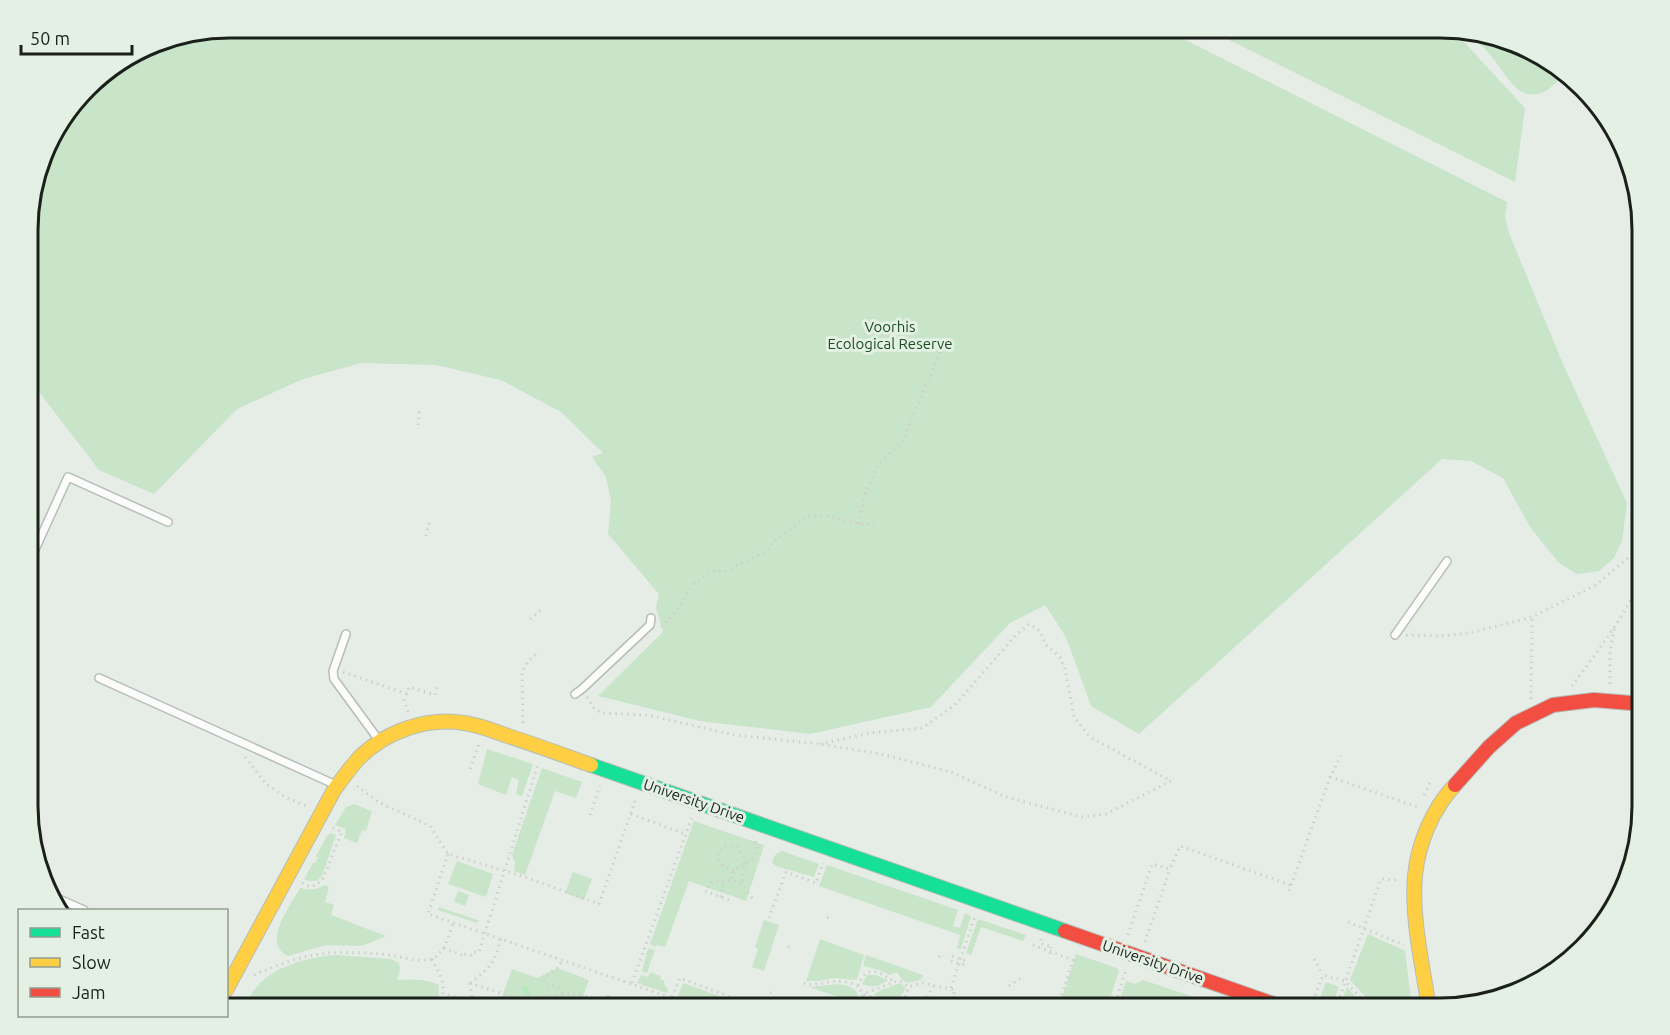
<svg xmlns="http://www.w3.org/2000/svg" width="1670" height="1035" viewBox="0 0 1670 1035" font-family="Ubuntu,sans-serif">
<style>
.green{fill:#c8e4c9}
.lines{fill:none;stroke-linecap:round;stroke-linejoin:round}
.stream{stroke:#b4eab8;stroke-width:4.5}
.lane-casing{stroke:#b7bdb7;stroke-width:10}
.fast-casing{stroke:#b7bdb7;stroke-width:16}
.slow-casing{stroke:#b7bdb7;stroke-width:16}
.jam-casing{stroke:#b7bdb7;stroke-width:16}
.path{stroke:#ced0ce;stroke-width:3;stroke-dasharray:1.5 4.5;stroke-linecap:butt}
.lane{stroke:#fbfcfb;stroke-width:7}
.fast{stroke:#16e098;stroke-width:14}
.slow{stroke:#ffcf43;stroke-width:14}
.jam{stroke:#f24e42;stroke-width:14}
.path-bridge{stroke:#ced0ce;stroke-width:3;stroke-dasharray:1.5 4.5;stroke-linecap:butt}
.labels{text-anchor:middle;stroke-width:6;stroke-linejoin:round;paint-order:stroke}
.park-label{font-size:15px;fill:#1b4d22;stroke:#e3f0e3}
.street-label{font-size:15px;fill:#1b201b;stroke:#e3f0e3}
.rim{fill:none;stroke:#1b201b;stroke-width:3}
</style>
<rect width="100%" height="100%" fill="#e6ede6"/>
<!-- green -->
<g class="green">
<path d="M230,27h930l347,175 -2,14 4,17 54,131 64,139 -5,38 -8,17 -15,13 -22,3 -18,-11 -29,-36 -27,-49 -32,-17 -29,-2 -303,275 -48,-28 -25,-69 -21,-32 -35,18 -79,84 -121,27 -110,-13 -102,-25 65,-64 -7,-24 3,-14 -51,-60 3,-33 -5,-24 -14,-20 11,-4 -42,-41 -60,-32 -65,-15 -75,-2 -58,16 -66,30 -83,85 -55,-24 -70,-91v-176l19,-63 48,-63 56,-35z"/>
<path d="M1203,27h238l11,2 73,79 -10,74z"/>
<path d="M1467,31l38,7 48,23 10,12c-9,15 -25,28 -43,18 -10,-7 -22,-27 -30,-36 -7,-9 -16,-16 -23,-24z"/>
<path d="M487,749l46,15 -11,32 -6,-2 3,-14 -7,-3 -6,18 -28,-11z"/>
<path d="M542,768l40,14 -6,16 -21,-7 -30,84 -11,-4 1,-8 -3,-8z"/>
<path d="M354,804l18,7 -6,20 -4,-1 -5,13 -13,-5 2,-9 -11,-4 11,-18z"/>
<path d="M694,821l67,23 3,2 -18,55 -57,-20 -24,66 -8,-2 -1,2 -6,-3z"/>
<path d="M330,833l6,2 -14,41 -5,5h-8l-5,-2 9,-16h2l3,-5 -2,-2 11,-20z"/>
<path d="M782,851l37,13 -5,13 -39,-11 -3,-4c2,-6 4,-9 10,-11z"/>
<path d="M457,861l36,13 -7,23 -38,-13z"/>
<path d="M827,865l131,45 -5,16 7,2 5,-15 6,3 -10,33 -4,-1 3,-13 -141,-49z"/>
<path d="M573,872l19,7 -8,21 -19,-7z"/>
<path d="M324,885l5,2 -4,15 9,3 -3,10 55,21 -24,10 -36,-1 -38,11c-27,-13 3,-51 12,-68 9,2 15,3 24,-3z"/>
<path d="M458,891l11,4 -4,11 -11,-4z"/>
<path d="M439,907l39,13 -1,3 -39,-13z"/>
<path d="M978,919l48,16 -3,6 -42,-14 -10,28 -5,-2z"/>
<path d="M764,920l15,5 -15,46 -12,-4 6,-18 -3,-2z"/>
<path d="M1368,934l37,17 7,57h-36l-26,-28z"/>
<path d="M820,939l44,16 -7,24 -2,1 -21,-2 -17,3h-11z"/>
<path d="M648,948l7,2 -8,23 -5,-2z"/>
<path d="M1076,954l41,14 2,3 -10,31 -4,5 -12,1 -31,-11 4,-11 6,1 -6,-2z"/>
<path d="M336,955l55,4 8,4 1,6 -3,11c15,-1 29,-1 42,5l-1,23c-19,-4 -34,-5 -53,0h-139c9,-38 56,-50 90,-53z"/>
<path d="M866,955l57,20 -1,4 -14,4 -6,-3 -5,-8 -8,3 -10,-5 -16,-4z"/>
<path d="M557,968l32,12 -10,28h-81l14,-39 25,9z"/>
<path d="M650,972l11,4 -1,3 4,2 1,5 3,3 -1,4 -30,-10 4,-8 7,2z"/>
<path d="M867,975h9l12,5c-6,6 -18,8 -26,4z"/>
<path d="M1143,980l83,28h-109l9,-27 9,3z"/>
<path d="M1326,982l13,5 -6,16 -13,-5z"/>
<path d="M683,983l70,25h-41l-34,-12z"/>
<path d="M838,984c8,1 18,3 20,12l-4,4h-7l-38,-13z"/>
<path d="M897,984h5l3,3c-2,17 -20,12 -31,8l3,-3z"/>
<path d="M1347,987l19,21h-20l-6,-3z"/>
<path d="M865,998c8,3 21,4 27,10h-17l-10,-4 -2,-4z"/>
</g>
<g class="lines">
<!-- stream -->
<path class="stream" d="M525,988l8,20"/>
<!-- lane casing -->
<g class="lane-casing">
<g id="lane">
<path d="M29,552l4,2 35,-77 100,45"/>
<path d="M346,634l-13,37 1,8 44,60"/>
<path d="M1395,635l52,-74"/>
<path d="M99,678l237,107"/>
<path d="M575,694l7,-5 68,-64 1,-7"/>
<path d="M50,895l34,15"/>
</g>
</g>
<!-- fast casing -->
<g class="fast-casing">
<path id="fast" d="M591,765l474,166"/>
</g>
<!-- slow casing -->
<g class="slow-casing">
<g id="slow">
<path d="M226,990l108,-200c8,-11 16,-22 25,-32 27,-27 68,-41 105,-35 15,2 30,8 44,13 28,9 55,19 83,29"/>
<path d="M1429,1008c-6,-40 -18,-92 -14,-132 3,-33 18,-68 40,-91"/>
</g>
</g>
<!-- jam casing -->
<g class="jam-casing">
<g id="jam">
<path d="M1455,785l34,-38 27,-24 37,-18 41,-5 49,4"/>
<path d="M1065,931l220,77"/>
</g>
</g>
<!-- path -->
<g class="path">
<path d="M418,425l2,-17"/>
<path d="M859,524l6,-30 14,-31 24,-22 12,-30 27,-63"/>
<path d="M426,536l4,-17"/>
<path d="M530,619l13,-11"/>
<path d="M661,627l17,-18 16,-26 18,-12h14l41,-20 9,-12 13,-8 17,-15h20l33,8 19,1"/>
<path d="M1406,635l33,1 31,-3 62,-16 64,-32 47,-40"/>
<path d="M343,672l64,22"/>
<path d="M1610,684v-32l5,-27"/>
<path d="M1572,686c21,-30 65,-83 71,-118"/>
<path d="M587,697l7,11 7,5 46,2 88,20 85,9 61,10 70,18 55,25 76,20 24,-3 65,-33 -81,-44 -16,-20 -9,-48 -5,-12 -14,-12 -6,-14 -11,-7 -13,11 -62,71 -32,22 -52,5 -50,11"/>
<path d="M1531,699l1,-81"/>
<path d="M408,712l-4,-11 5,-14 26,8 2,-8"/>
<path d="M523,723l-1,-50 4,-9 10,-10"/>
<path d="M245,757l20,26 20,14 21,9"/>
<path d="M470,769l9,-25"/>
<path d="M1330,777l88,30"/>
<path d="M357,786l21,16 52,24 18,28 77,23 74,27 37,-106"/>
<path d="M1424,795l6,-12"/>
<path d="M631,814l54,20"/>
<path d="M590,815l10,-29"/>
<path d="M448,854l-20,60 273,94"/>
<path d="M734,870l-7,-2 -8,-6 -1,-9 7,-7 9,-1c15,14 11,21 7,38"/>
<path d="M732,879l2,-9 18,-11 5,-10 -2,-9"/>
<path d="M302,883l9,4 11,-6 20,-49 -11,-5"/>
<path d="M1289,891l41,-114 11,-21"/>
<path d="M721,897l2,-17"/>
<path d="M729,900l-24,-9 9,-11c25,1 23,-2 39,19"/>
<path d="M1609,916h1"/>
<path d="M769,918l17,-46 30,11 7,-20"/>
<path d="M827,918l5,-3"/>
<path d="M1348,922l56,23"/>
<path d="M1128,935l24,-71 18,5 10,-23 111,39"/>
<path d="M1041,939l-1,4 11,4"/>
<path d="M1145,942l25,-73"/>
<path d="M1033,945l40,15 -14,43"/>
<path d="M788,947l4,-2"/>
<path d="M444,948l20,8v-2l7,1 1,-3h7l59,-188"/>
<path d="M939,957l4,-4"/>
<path d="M432,959c11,22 14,24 8,49"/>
<path d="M1314,959l9,16"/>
<path d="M951,961l17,5"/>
<path d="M254,975c39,-17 66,-25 109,-22 9,0 18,1 28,2 11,2 29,8 41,4 13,-6 17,-24 21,-36"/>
<path d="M470,983l60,20 18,-6 28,-4 30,9"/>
<path d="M470,983c21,-16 24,-19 31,-45"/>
<path d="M470,983l2,16"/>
<path d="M632,983l60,-166"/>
<path d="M804,983l4,2 29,-4 10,1 11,4 5,8 44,14"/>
<path d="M858,986c8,-21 19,-16 35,-5"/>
<path d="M1009,986l12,-8"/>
<path d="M951,988l24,-72"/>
<path d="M770,993l4,-1"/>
<path d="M562,994c-3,-10 -10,-7 -17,-11l-1,-4 2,-3 11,-8 6,-8"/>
<path d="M672,997l8,-19 80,30"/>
<path d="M1313,1001l10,-26 22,6 25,27"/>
<path d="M849,1003l20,5"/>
<path d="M1057,1003l14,5"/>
<path d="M857,1007l6,-13 34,-13 4,1 8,5 13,-4 33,7 -7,18"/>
<path d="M446,1008l3,-13 48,11v2"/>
<path d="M525,1008l5,-5"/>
<path d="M604,1008l5,-13"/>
<path d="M768,1008l1,-2"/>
<path d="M901,1008l8,-21"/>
<path d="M921,1008l13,-23"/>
<path d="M1114,1008l12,-38"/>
<path d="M1336,1008l45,-129 17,1"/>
</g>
<!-- lane -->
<use href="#lane" class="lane"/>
<!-- fast -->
<use href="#fast" class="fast"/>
<!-- slow -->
<use href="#slow" class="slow"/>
<!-- jam -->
<use href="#jam" class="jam"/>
<!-- path-bridge -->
<g class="path-bridge">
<path d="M1050,954l1,-7"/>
<path d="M952,956l17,6"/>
</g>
</g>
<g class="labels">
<!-- park labels -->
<g class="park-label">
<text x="890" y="332">Voorhis<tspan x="890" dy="17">Ecological Reserve</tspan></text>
</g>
<!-- street labels -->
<g class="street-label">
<text transform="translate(694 801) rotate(19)" y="5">University Drive</text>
<text transform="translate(1153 962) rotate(19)" y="5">University Drive</text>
</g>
</g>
<!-- crop -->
<path d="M0 0H1670V1035H0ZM230 38H1440A192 192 0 0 1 1632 230V806A192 192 0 0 1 1440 998H230A192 192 0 0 1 38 806V230A192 192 0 0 1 230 38Z" fill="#e3f0e3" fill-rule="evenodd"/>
<path class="rim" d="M230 38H1440A192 192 0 0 1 1632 230V806A192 192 0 0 1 1440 998H230A192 192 0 0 1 38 806V230A192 192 0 0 1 230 38Z"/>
<!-- legend -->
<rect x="18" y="909" width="210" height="108" fill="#e3f0e3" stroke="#939d93" stroke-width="1.5"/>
<rect x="30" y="928" width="30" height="9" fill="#16e098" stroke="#939d93" stroke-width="1.5"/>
<text x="72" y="939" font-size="18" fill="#1b201b">Fast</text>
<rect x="30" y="958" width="30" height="9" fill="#ffcf43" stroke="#939d93" stroke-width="1.5"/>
<text x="72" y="969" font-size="18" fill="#1b201b">Slow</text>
<rect x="30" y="988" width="30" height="9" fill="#f24e42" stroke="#939d93" stroke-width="1.5"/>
<text x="72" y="999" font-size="18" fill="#1b201b">Jam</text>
<!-- scale -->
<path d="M21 45v9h111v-9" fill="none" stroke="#1b201b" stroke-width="3"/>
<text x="30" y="45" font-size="18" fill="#1b201b" stroke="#e3f0e3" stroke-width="4.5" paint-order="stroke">50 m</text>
</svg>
